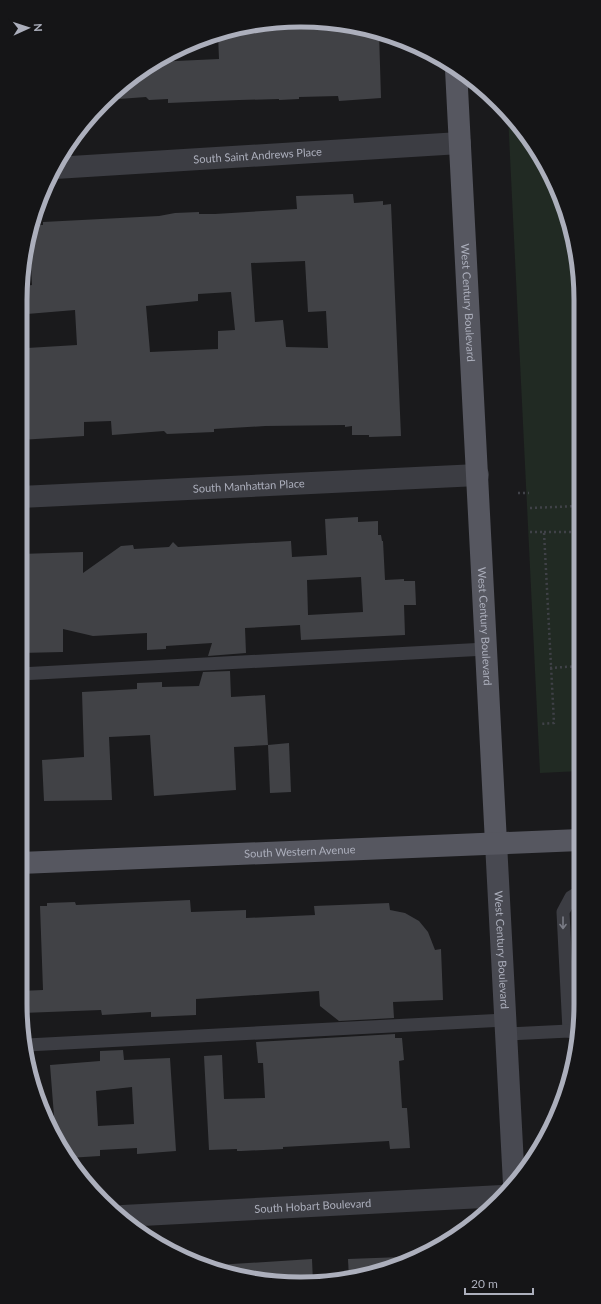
<svg xmlns="http://www.w3.org/2000/svg" width="601" height="1304" viewBox="0 0 601 1304" font-family="Lato,sans-serif">
<style>
.green{fill:#212a23}
.building{fill:#414246;fill-rule:evenodd}
.lines{fill:none;stroke-linecap:round;stroke-linejoin:round}
.path{stroke:#404248;stroke-width:2.5;stroke-dasharray:2 3;stroke-linecap:butt}
.lane{stroke:#3c3d43;stroke-width:13}
.street{stroke:#3c3d43;stroke-width:22}
.secondary{stroke:#484951;stroke-width:22}
.primary{stroke:#565760;stroke-width:22}
.oneway{stroke:#7a7c86}
.labels{text-anchor:middle;stroke-width:4;stroke-linejoin:round;paint-order:stroke}
.street-label{font-size:11px;fill:#acafbc;stroke:#151517}
.rim{fill:none;stroke:#acafbc;stroke-width:5}
</style>
<rect width="100%" height="100%" fill="#1a1a1c"/>
<!-- green -->
<path class="green" d="M508,115l15,15 37,63 19,71 1,507 -40,2z"/>
<!-- building -->
<g class="building">
<path d="M300,20l55,5 24,8 2,65 -42,3 -1,-5 -39,1v2l-20,1v-1l-40,1 -71,3v-4l-19,1 -3,-3 -41,3 39,-33 10,-5 65,-3 -1,-25 28,-9z"/>
<path d="M353,194l1,9 29,-2v4l8,-1 10,232 -32,1v-2h-17v-9l-7,1v-2l-80,1 -51,3v3l-47,2 -3,-3 -52,4 -1,-14 -27,1v14l-64,4v-50h9l-2,-42 50,-3 -2,-35 -48,4 -3,-28 8,-1 -3,-53 3,-7h11v-3l116,-6 16,-3 24,-1v2h16l82,-5 -1,-13zM305,261l3,51 18,-1 2,37 -42,-1 -3,-27 -28,2 -4,-59zM231,292l4,38 -17,1v18l-68,3 -4,-46 52,-5v-7z"/>
<path d="M358,517v5l20,-1v14h3l1,6h1l2,39 19,-1v2h11l1,24h-12l1,30 -104,5 -1,-15 -55,3 1,25 -38,3 4,-13 -46,3v3l-19,1v-17l-54,3 -30,-7v23l-43,1v-99l63,-2v21l38,-27 12,-1 1,4 35,-2 4,-5 5,5 113,-6 1,16 35,-2 -2,-36zM361,577l2,35 -55,3 -1,-35z"/>
<path d="M230,671l1,26 34,-2 3,50 -34,2 2,43 -82,6 -4,-61 -41,2 3,63 -68,1 -2,-41 42,-3 -2,-65 55,-3v-6l25,-1v5l37,-1 4,-14z"/>
<path d="M289,743l2,49 -21,1 -2,-48z"/>
<path d="M190,900l1,12 55,-2v8l69,-3 -1,-9 75,-3 1,7 15,3 14,8 9,11 7,18 6,-1 2,51 -50,2 1,16 -55,3 -19,-15 -1,-15 -123,8v16l-45,2v-5l-49,3 -1,-5 -79,3 -2,-22 23,-1 -3,-84h7v-3l28,-1 1,3z"/>
<path d="M395,1034v4h7l2,22 -5,1 3,47h5l3,40 -20,1 -1,-8 -106,6v2l-42,2h-4v-2l-28,1 -5,-94 18,-1 2,44 41,-1 -2,-35h-5l-2,-21z"/>
<path d="M123,1050l1,10 46,-2 6,93 -39,3v-6l-37,2v6l-32,2 -11,-14 -12,-28h9l-4,-51 50,-4v-10zM132,1087l2,37 -36,2 -2,-35z"/>
<path d="M402,1257l1,4 -48,18h-6l-1,-20z"/>
<path d="M312,1259l1,24 -13,1 -54,-5 -30,-12v-2z"/>
</g>
<g class="lines">
<!-- path -->
<g class="path">
<path d="M518,493h11"/>
<path d="M530,508l49,-2"/>
<path d="M530,532h14l10,191 -14,1"/>
<path d="M544,532h35"/>
<path d="M550,668l30,-2"/>
</g>
<!-- lane -->
<g class="lane">
<path d="M20,674l466,-25"/>
<path d="M569,1031l-6,-119 8,-15 10,-6"/>
<path d="M506,1034l63,-3 9,2"/>
<path d="M27,1045l478,-25"/>
</g>
<!-- street -->
<g class="street">
<path id="s1" d="M55,168l405,-25"/>
<path id="s2" d="M20,497l458,-22"/>
<path id="s3" d="M123,1216l379,-20"/>
</g>
<!-- secondary -->
<path class="secondary" id="s4" d="M496,843l18,341"/>
<!-- primary -->
<g class="primary">
<path id="s5" d="M456,69l40,774"/>
<path id="s6" d="M20,863l560,-23"/>
</g>
</g>
<!-- one-way arrows -->
<defs><path id="oneway-shaft" d="M-6 0H5M1.5-3L5.5 0L1.5 3" fill="none" stroke-width="1.6" stroke-linecap="round" stroke-linejoin="round"/></defs>
<use class="oneway" href="#oneway-shaft" transform="translate(563 923) rotate(90)"/>
<g class="labels">
<!-- street labels -->
<g class="street-label">
<text dy="4" stroke="none"><textPath href="#s1" startOffset="203">South Saint Andrews Place</textPath></text>
<text dy="4" stroke="none"><textPath href="#s5" startOffset="234">West Century Boulevard</textPath></text>
<text dy="4" stroke="none"><textPath href="#s2" startOffset="229">South Manhattan Place</textPath></text>
<text dy="4" stroke="none"><textPath href="#s5" startOffset="558">West Century Boulevard</textPath></text>
<text dy="4" stroke="none"><textPath href="#s6" startOffset="280">South Western Avenue</textPath></text>
<text dy="4" stroke="none"><textPath href="#s4" startOffset="107">West Century Boulevard</textPath></text>
<text dy="4" stroke="none"><textPath href="#s3" startOffset="190">South Hobart Boulevard</textPath></text>
</g>
</g>
<!-- crop -->
<path d="M0 0H601V1304H0ZM300 27H301A273 273 0 0 1 574 300V1004A273 273 0 0 1 301 1277H300A273 273 0 0 1 27 1004V300A273 273 0 0 1 300 27Z" fill="#151517" fill-rule="evenodd"/>
<path class="rim" d="M300 27H301A273 273 0 0 1 574 300V1004A273 273 0 0 1 301 1277H300A273 273 0 0 1 27 1004V300A273 273 0 0 1 300 27Z"/>
<!-- north arrow -->
<g transform="translate(28 28) rotate(87)" stroke="#151517" stroke-width="3" paint-order="stroke">
<path d="M0-3L7 15L0 10L-7 15Z" fill="#acafbc"/>
<text y="-6" font-size="11" font-weight="bold" text-anchor="middle" fill="#acafbc">N</text>
</g>
<!-- scale -->
<path d="M465 1288v6h68v-6" fill="none" stroke="#acafbc" stroke-width="2"/>
<text x="471" y="1288" font-size="12" fill="#acafbc" stroke="#151517" stroke-width="3" paint-order="stroke">20 m</text>
</svg>
